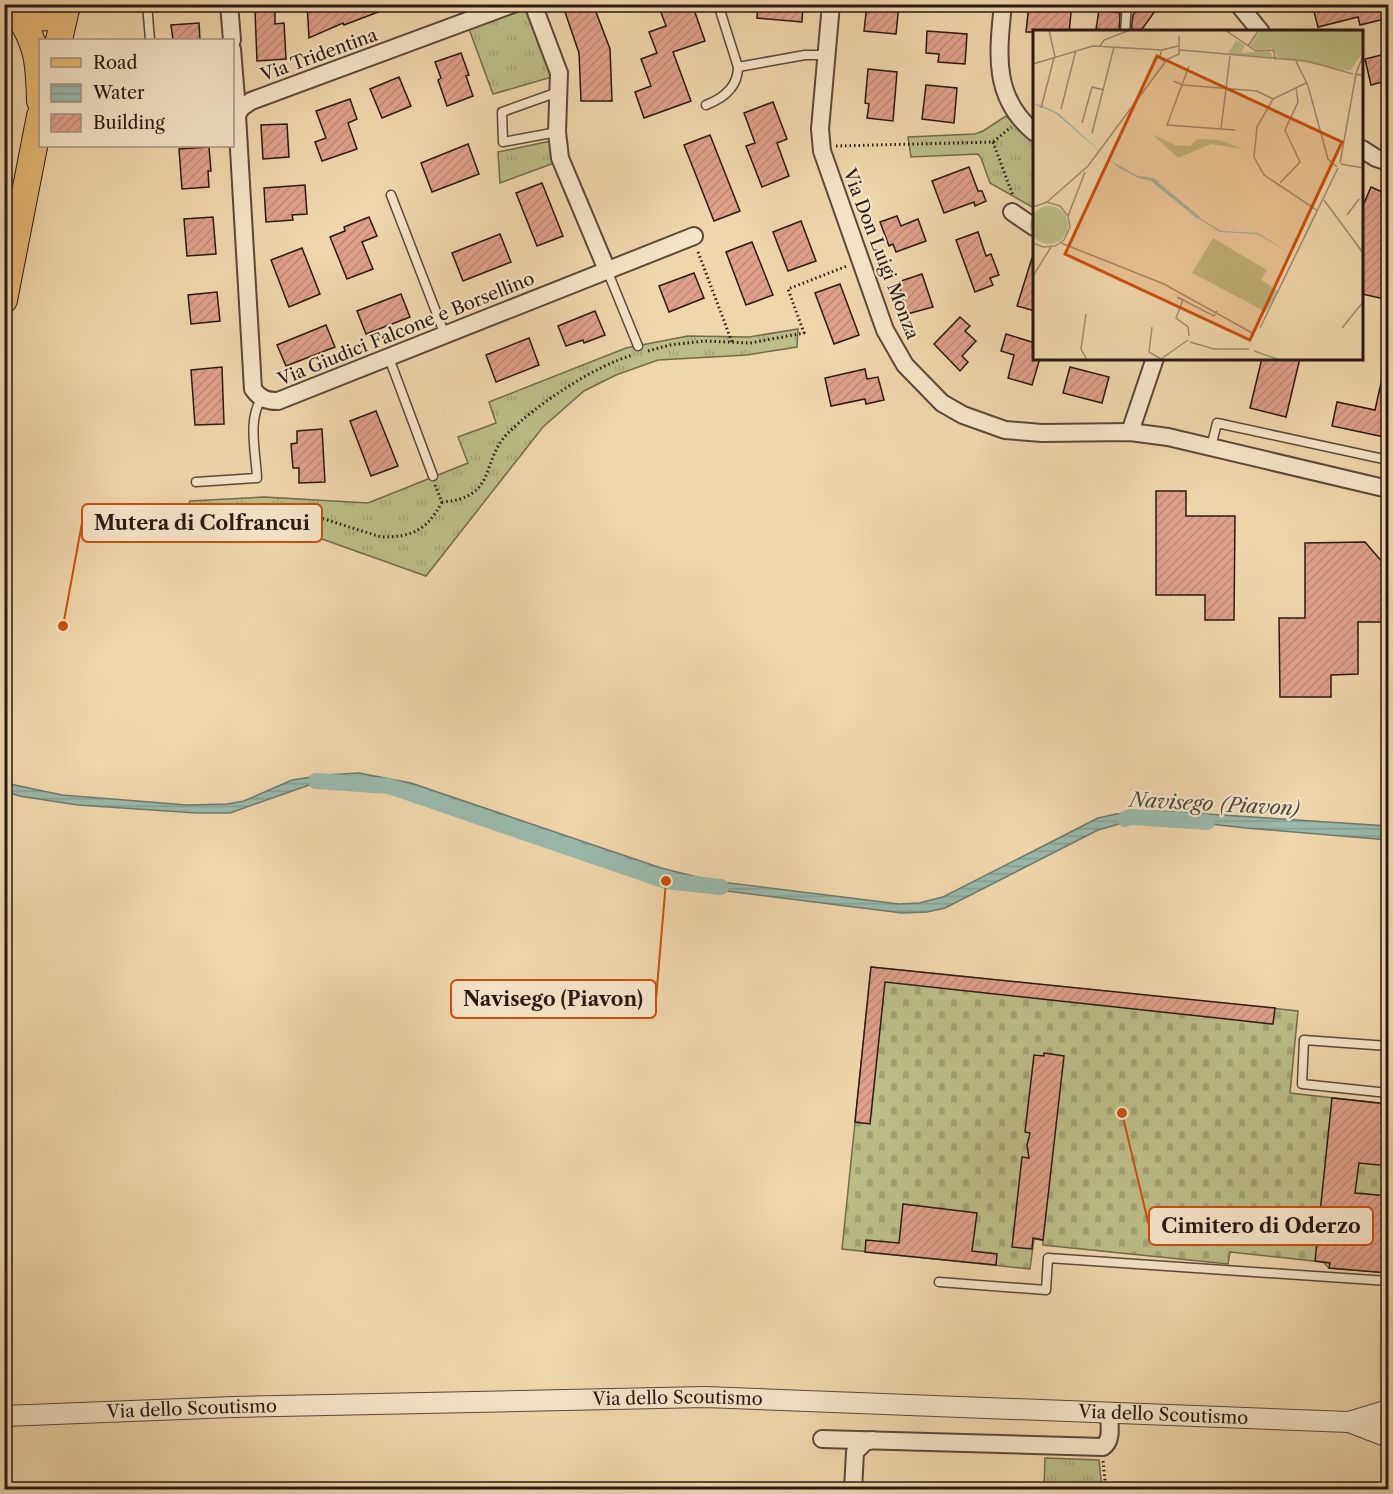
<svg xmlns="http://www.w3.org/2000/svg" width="1393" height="1494" viewBox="0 0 1393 1494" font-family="'Libre Caslon Text',serif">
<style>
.grass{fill:url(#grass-tufts);stroke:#726b4e;stroke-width:1.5}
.cemetery{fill:url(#cemetery-stones);stroke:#726b4e;stroke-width:1.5}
.water{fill:url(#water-rules);stroke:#6d796f;stroke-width:1.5}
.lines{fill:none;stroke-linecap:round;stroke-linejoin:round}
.canal{stroke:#9ab9ab;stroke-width:16}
.building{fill:url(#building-hatch);stroke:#291914;stroke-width:1.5}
.service-casing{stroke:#5b483a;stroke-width:11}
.minor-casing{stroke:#5b483a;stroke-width:20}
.tertiary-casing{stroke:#5b483a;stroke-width:22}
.primary-casing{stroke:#291914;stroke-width:28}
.path{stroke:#291914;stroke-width:3;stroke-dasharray:1.5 3;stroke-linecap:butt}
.service{stroke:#f5e4c8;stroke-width:8}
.minor{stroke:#f5e4c8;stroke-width:16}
.tertiary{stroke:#f5e4c8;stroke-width:20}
.primary{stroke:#e8bb76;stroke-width:26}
.labels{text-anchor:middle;stroke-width:4.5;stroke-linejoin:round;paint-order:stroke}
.street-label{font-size:18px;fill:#291914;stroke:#f5e4c8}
.water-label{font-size:20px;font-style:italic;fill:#4b4941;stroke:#f5e4c8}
.inset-river{fill:none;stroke:#9ab9ab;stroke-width:3}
.inset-road{fill:none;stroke:#a08a6f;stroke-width:1.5}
.view{fill:#cb4f0d;fill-opacity:0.15;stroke:#cb4f0d;stroke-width:3}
.inset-edge{fill:none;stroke:#291914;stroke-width:3}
.leader{fill:none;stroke:#cb4f0d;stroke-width:2}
.callout-dot{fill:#cb4f0d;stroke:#f5e4c8;stroke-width:2}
.callout{fill:#f5e4c8;stroke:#cb4f0d;stroke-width:2}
.callout-label{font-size:20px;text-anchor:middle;font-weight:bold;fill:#291914}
</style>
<defs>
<pattern id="grass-tufts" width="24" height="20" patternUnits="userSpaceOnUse" patternTransform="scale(1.5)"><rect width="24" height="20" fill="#bcbd87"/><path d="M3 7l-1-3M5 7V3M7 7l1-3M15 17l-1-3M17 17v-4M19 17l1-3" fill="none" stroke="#a2a274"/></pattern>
<pattern id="cemetery-stones" width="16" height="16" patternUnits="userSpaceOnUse" patternTransform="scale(1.5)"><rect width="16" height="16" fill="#bcbd87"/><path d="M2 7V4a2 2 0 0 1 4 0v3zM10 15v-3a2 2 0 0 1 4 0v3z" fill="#a2a274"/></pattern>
<pattern id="water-rules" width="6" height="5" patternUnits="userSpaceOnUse" patternTransform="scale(1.5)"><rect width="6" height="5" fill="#9ab9ab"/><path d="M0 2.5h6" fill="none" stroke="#859e92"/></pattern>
<pattern id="building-hatch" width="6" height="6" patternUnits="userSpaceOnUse" patternTransform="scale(1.5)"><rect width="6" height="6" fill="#e0a08a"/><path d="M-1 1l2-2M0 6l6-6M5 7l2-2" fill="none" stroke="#c08976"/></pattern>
</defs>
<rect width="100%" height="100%" fill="#f0d6ab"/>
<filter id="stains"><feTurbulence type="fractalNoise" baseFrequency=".00333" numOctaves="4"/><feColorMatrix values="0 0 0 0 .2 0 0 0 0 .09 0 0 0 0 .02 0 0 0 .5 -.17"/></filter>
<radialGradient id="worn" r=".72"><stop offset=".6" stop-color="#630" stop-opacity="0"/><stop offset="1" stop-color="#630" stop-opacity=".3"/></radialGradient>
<!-- grass -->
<g class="grass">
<path d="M524,8l6,2 22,67 -59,17 -24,-65z"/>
<path d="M1006,116l28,26v66l-44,-25 -9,-25 -3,-4 -67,3 -3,-20 67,-3 8,-3z"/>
<path d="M551,141l6,21 -57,21 -2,-31z"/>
<path d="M798,329l-1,18 -50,8 -89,5 -42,15 -32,16 -41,36 -117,149 -149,-53 -48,-6 -46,-2 7,-14 74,-4 104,6 100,-40 -10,-26 38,-14 -7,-21 137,-54 62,-12 61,1z"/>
<path d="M1045,1458l54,2 3,29h-58z"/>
</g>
<!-- cemetery -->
<path class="cemetery" d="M871,967l427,44 -8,82 98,11v169l-59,-5 -6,-6 -93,-10 -2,12 -185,-19v-5l-9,-1 -4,30 -188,-20z"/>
<!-- water -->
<path class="water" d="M359,773l52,10 250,85 52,13 186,23 20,-1 24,-6 155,-79 18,-4 44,-3 228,15v14l-142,-12 -89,-10 -21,1 -38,11 -153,78 -18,4 -25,1 -183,-23 -80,-21 -254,-85 -37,-3 -36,3 -82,29h-33l-119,-8 -59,-9 -14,-5v-8l57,12 125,10 40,-1 17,-3 48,-21 33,-5z"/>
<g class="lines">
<!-- canal -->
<g class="canal">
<path d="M316,781l73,5 277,95 55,6"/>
<path d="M1125,819l6,-2 76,5"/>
</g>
</g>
<!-- building -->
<g class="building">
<path d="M307,4h87v2l-50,19 -1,-2 -34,15z"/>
<path d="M576,4h17l17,45 2,52h-31l-2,-48 -15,-44z"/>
<path d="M658,4h34l13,37 -32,11 18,49 -47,17 -9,-26 16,-6 -10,-27 16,-6 -8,-21 17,-6z"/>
<path d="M758,4h45l-1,18 -45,-4z"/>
<path d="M867,4h32l-3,30 -32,-3z"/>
<path d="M1029,4l28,3v-3h15l-3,28h-43z"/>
<path d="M1100,4h14l-1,8 7,1 -1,19 -23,-3z"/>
<path d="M1142,4h18l-20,28h-9l2,-17z"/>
<path d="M1312,4h77v14l-29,7 -2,-8 -40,10z"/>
<path d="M275,10v14l9,-1 2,36 -29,2 -2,-50z"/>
<path d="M199,23l1,17h-27l-2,-15z"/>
<path d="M927,31l40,3 -2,30 -27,-2 1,-8 -13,-1z"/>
<path d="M461,53l8,22 -3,1 7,20 -26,10 -9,-26 3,-2 -6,-16z"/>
<path d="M1389,53v27l-18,5 -6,-26z"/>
<path d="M868,69l29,3 -4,49 -26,-3 2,-14 -4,-1z"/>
<path d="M399,77l12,29 -29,12 -12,-29z"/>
<path d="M926,85l31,3 -3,35 -32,-4z"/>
<path d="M350,99l7,20 -9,4 9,26 -35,12 -7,-19 11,-4 -10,-27z"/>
<path d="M773,102l14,37 -10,4 12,33 -27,11 -16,-41 9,-3 -11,-30z"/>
<path d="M287,124l2,33 -26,2 -2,-34z"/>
<path d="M710,135l30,76 -26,10 -30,-76z"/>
<path d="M468,144l11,30 -47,18 -11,-29z"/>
<path d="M209,147l2,24h-3l1,16 -27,2 -3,-40z"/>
<path d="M969,167l9,24h4l4,10 -11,5 -1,-4 -30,11 -12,-32z"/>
<path d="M542,183l21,53 -26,10 -21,-53z"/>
<path d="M305,185l2,29 -15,1 1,5 -27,2 -2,-34z"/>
<path d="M1371,187l18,8v105l-27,-6v-86z"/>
<path d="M897,216l4,10 17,-7 8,22 -30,11 -3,-8 -4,2 -9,-24z"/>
<path d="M213,217l3,37 -29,2 -3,-37z"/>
<path d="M369,217l8,19 -15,6 11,27 -26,10 -17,-42 15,-6 -1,-4z"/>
<path d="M801,221l15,40 -28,10 -15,-39z"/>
<path d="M978,232l8,24 5,-2 8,21 -9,3 3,7 -18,7 -19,-52z"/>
<path d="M500,234l11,28 -48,19 -11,-28z"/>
<path d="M752,242l21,53 -27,10 -20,-53z"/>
<path d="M302,248l18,46 -31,13 -18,-47z"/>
<path d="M1032,258h3v53l-18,-5z"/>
<path d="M694,273l10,25 -35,14 -10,-26z"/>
<path d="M922,274l11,33 -26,7 -9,-32z"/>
<path d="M840,284l19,51 -25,9 -19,-51z"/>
<path d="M217,292l3,29 -29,3 -3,-29z"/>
<path d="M401,294l9,23 -44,17 -9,-23z"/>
<path d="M595,311l10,24 -21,8 -1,-3 -17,6 -8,-20z"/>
<path d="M960,317l10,9 -5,5 11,10 -14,15 6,6 -8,9 -26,-27z"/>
<path d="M326,325l9,22 -49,19 -9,-21z"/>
<path d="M1006,334l29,9v15h5l-8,27 -24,-7 6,-23 -13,-4z"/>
<path d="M529,338l10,27 -43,17 -10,-27z"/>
<path d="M1262,358h38l-14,59 -36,-9z"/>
<path d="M222,367l2,57 -29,1 -4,-55z"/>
<path d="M1070,367l39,10 -7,26 -39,-10z"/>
<path d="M865,369l2,10 11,-2 6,23 -18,4 -1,-5 -34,7 -6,-28z"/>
<path d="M1383,374l6,1v63l-57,-12 5,-24 38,8z"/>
<path d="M376,411l22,55 -27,10 -21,-55z"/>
<path d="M322,429l3,53 -26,1v-15h-6l-2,-24 6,-1v-12z"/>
<path d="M1156,491h30v25h49l-1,104h-29v-25h-49z"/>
<path d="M1365,542l19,22v58h-26v52l-27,1v22h-51l-1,-79h26v-75z"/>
<path d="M871,967l404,41 -2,16 -388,-42 -15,142 -15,-2z"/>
<path d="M1044,1053l20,3 -21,184 -10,-2 -1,11 -20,-2 10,-90 7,1 -2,-13 3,-12 -5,-1 9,-77 10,1z"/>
<path d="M1332,1098l55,6 -3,29 5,1v32l-30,-3 -4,30 34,3 -1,77 -59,-5 1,-5 -15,-2z"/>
<path d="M903,1204l74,9 -5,38 25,3 -1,11 -131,-13 1,-12 33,3z"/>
</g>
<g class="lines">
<!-- service casing -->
<g class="service-casing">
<g id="service">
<path d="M147,4l3,36"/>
<path d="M718,4l20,63 67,-12h21"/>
<path d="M1125,32l2,-28"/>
<path d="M706,105c18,-7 32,-19 32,-38"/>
<path d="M557,132l-54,10 -1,-30 56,-20"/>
<path d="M391,195l54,140"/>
<path d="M607,270l31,76"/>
<path d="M389,358l44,118"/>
<path d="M1211,447l6,-24 171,37"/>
<path d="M196,482l61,-4c-1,-25 -10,-59 5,-80"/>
<path d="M1388,1046l-84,-6 -2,44 86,9"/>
<path d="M939,1282l107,8 2,-32 340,23"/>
</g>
</g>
<!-- minor casing -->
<g class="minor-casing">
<g id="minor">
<path d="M229,4l3,36"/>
<path d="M533,4l26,69 -2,59 3,26 47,112"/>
<path d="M831,4l-11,125 2,22 63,179 20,35 37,38 21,12 42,15 37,3 88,-1 38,5 220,52"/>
<path d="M1003,4c-5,49 -11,93 31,128"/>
<path d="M1238,4l23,28"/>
<path d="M232,49l4,49 5,10 -4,7 16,274c7,10 14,12 25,12l416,-165"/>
<path d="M232,106l9,2 10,-7 262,-97"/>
<path d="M1362,149l14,9 12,4"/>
<path d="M1012,212l22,15"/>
<path d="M1130,432l25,-74"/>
<path d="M822,1439l281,8c10,-7 6,-23 6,-34"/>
<path d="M853,1490l2,-38 10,-10 7,-2"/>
</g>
</g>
<!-- tertiary casing -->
<g class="tertiary-casing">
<g id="tertiary">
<path id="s1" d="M4,1416l229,-9 472,-10 644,25 39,-12"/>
<path d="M1349,1422l39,15"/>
</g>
</g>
<!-- primary casing -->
<g class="primary-casing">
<g id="primary">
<path d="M11,7c18,13 43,16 58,-3"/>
<path d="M16,11c22,34 23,50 24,90"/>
<path d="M59,40l7,-31"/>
<path d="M4,300l36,-184"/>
</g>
</g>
<!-- path -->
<g class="path">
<path d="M993,142l20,54"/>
<path d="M836,146l157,-4 18,-15"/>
<path d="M698,252l34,90"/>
<path d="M648,351l22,-6 34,-4 46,2 54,-10 -16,-44 59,-23"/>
<path d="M435,485l7,17c56,-4 38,-41 66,-69 28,-28 86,-67 125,-78"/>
<path d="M197,503v3l60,-1 29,2 95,30c32,0 46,-7 61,-35"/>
<path d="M1103,1461l3,29"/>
</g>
<!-- service -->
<use href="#service" class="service"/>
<!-- minor -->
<use href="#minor" class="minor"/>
<!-- tertiary -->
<use href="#tertiary" class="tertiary"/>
<!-- primary -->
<use href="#primary" class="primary"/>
</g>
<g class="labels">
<!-- street labels -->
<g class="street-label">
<text transform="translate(319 55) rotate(-20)" y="6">Via Tridentina</text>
<text transform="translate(881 254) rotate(69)" y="6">Via Don Luigi Monza</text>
<text transform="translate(406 329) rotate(-22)" y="6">Via Giudici Falcone e Borsellino</text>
<text dy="6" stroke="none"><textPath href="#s1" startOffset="674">Via dello Scoutismo</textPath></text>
<text dy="6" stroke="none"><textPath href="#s1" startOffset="188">Via dello Scoutismo</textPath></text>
<text dy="6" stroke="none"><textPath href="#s1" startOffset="1160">Via dello Scoutismo</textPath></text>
</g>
<!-- water labels -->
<g class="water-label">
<text transform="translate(1215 804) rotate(3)" y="7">Navisego (Piavon)</text>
</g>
</g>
<!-- overview -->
<g transform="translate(1033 30)">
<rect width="330" height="330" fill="#f0d6ab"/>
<path d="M228,0h102v22l-13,19 -72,-14 -6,-9 -15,2 -7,-4zM203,10l9,6 -4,7 29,-2 3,6 -45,-3zM119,104l23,11 15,1 7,-7 22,1 24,9 -32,-5 -33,14zM-3 195a19 19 0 1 1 38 0a19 19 0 1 1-38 0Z" fill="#bcbd87"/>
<path d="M180,208l54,32 -6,10 17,11 -12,21 -74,-39z" fill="#bcbd87"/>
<path d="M8,75l17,8 53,48 27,15 10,1 9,3 40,36 24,15 37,2 35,22 -36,-21 -37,-2 -22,-14 -38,-35 -22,-5 -20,-11 -63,-54 -22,-9z" fill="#9ab9ab"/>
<path class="inset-river" d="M118,149l48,39"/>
<path class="inset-road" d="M16,0l6,27M192,0l31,21 17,-1 3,10M67,16l4,-6 26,-10M145,16l-16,4 -3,8 5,3 15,-7v-18M215,16l11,-16M147,20l127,11 46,13M263,31l12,25 20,73 9,8M0,34l60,-18 69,4M156,36l-22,59 68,5M323,43l7,-17M140,51l10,4 74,6 16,8M273,53l-33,16 -16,28 -3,30 10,18 54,36M8,78l13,-50M28,79l15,-59M49,93l10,-36 12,3M188,99l9,-73M59,103l22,-86M307,133l16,-89 7,2M308,134l22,4M247,153l20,-21 -15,-32 13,-28 -2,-15M291,170l39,53M14,172l41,-36 78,-105M0,177l14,-5 13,4 8,10 2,11 -6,13 -9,6 -12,1 -10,-4M314,185l12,-16M35,186l17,-44M28,213l103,41 90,50M0,246l18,-29M144,267l37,19 3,-5M150,270l-7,18 12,9 1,9M53,284l-5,35 6,11M119,297l-3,25 12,7M227,298l78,-160M309,298l21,-26M157,312l24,7h35M221,321l26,9M128,329l27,-19"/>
<path class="view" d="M124,26l185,86 -92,198 -185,-86z"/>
<rect width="330" height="330" class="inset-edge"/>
</g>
<!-- callouts -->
<path class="leader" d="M63 626L82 523M666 881L656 999M1122 1113L1149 1226"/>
<g class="callout-dot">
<circle cx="63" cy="626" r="6"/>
<circle cx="666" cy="881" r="6"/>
<circle cx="1122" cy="1113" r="6"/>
</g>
<g class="callout">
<rect x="82" y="504" width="240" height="38" rx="6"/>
<rect x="451" y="980" width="205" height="38" rx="6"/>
<rect x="1149" y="1207" width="224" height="38" rx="6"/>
</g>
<g class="callout-label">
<text x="202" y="530">Mutera di Colfrancui</text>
<text x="553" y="1006">Navisego (Piavon)</text>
<text x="1261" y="1233">Cimitero di Oderzo</text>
</g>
<!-- margin -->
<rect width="1393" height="1494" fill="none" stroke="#f0d6ab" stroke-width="24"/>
<rect x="6" y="6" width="1381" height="1482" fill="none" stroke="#291914" stroke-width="3"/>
<rect x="12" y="12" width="1369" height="1470" fill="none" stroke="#291914" stroke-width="1.5"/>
<!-- legend -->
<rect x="39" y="39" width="195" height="108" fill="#f5e4c8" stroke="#a39380" stroke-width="1.5"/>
<rect x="51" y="58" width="30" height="9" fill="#e8bb76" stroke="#a39380" stroke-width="1.5"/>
<text x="93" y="69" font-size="18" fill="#291914">Road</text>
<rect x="51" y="84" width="30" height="18" fill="url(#water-rules)" stroke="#a39380" stroke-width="1.5"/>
<text x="93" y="99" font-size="18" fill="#291914">Water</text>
<rect x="51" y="114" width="30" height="18" fill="url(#building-hatch)" stroke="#a39380" stroke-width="1.5"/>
<text x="93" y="129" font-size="18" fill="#291914">Building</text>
<rect width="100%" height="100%" filter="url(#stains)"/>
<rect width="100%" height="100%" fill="url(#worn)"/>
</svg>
